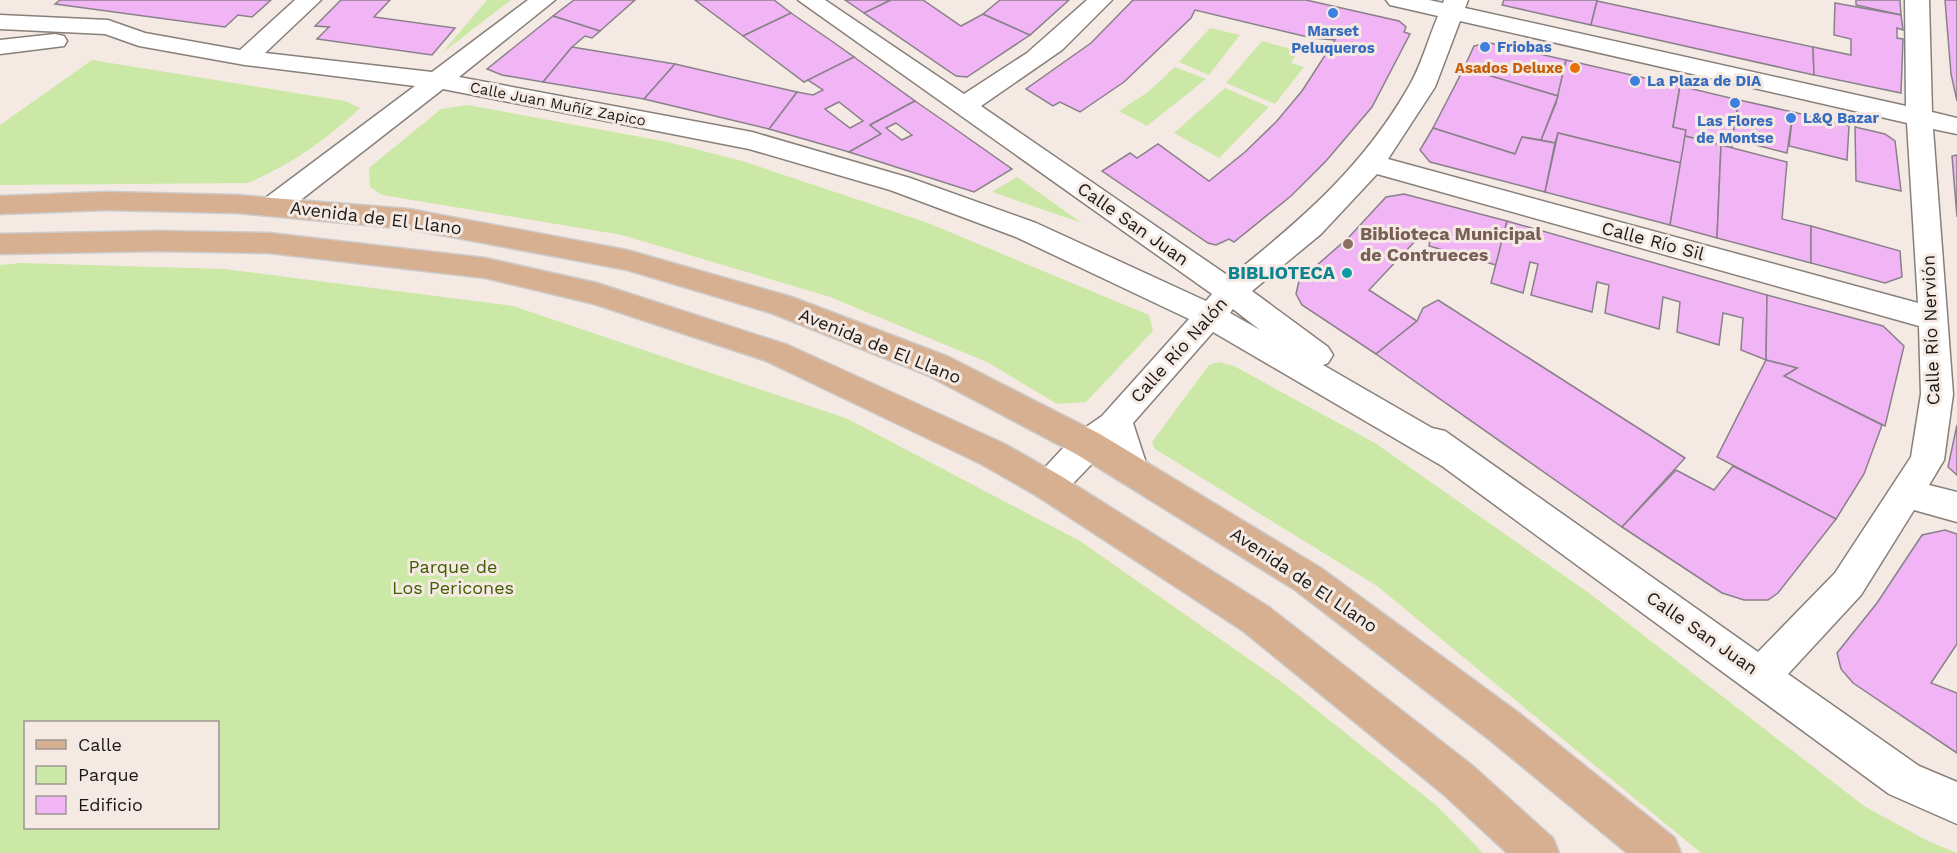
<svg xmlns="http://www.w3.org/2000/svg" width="1957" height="853" viewBox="0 0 1957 853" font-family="'Work Sans',sans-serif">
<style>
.green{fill:#cce8a6;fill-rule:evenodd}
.building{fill:#f1b4f5;stroke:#898189;stroke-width:1.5;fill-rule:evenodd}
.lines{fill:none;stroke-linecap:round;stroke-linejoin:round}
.minor-casing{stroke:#887f79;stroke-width:3}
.major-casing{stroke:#cdcccc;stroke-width:3}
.minor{fill:#fff;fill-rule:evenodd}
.major{fill:#d7b092;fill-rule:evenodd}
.shop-dot{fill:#3f7fe0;stroke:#f4eae3;stroke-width:2}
.food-dot{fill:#e8710a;stroke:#f4eae3;stroke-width:2}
.education-dot{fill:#8d6e63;stroke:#f4eae3;stroke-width:2}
.culture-dot{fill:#0f9aa8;stroke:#f4eae3;stroke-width:2}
.labels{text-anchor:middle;stroke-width:6;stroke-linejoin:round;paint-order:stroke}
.far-shop-label{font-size:15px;font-weight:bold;fill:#366cbe;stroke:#f4eae3;text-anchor:start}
.far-food-label{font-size:15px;font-weight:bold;fill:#c56008;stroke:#f4eae3;text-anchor:end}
.far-street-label{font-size:15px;fill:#1b1815;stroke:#f4eae3}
.street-label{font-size:18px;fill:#1b1815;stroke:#f4eae3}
.education-label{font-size:18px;font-weight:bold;fill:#785e54;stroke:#f4eae3;text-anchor:start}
.culture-label{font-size:18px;font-weight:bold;fill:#0d838f;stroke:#f4eae3;text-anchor:end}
.park-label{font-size:18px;fill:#425d02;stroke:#f4eae3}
</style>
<rect width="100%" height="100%" fill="#f4eae3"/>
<!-- green -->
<g class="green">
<path d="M487,0h24l-69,53z"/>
<path d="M1210,28l30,7 -31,40 -30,-13z"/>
<path d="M1262,41l36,10 -7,12 13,4 -29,37 -49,-21z"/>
<path d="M92,60l253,41 15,7c-32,31 -71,58 -112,75l-248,2v-60z"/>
<path d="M1175,67l31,12 -59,47 -28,-15 29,-19z"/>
<path d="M1225,88l44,19 -50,51 -45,-25z"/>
<path d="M468,105l200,37 74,19 186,62 221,92 4,16 -67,71 -29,2 -70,-42 -157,-65 -208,-62 -240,-40 -12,-8 -1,-19 72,-59z"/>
<path d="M1017,177l65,46 -90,-31z"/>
<path d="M21,263l203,6 289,37 335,113 232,122 203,142 154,123 46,47h-1483v-588zM26,722h192v106h-192z"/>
<path d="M1219,362l15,4 141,77 214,150 275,213 64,35 29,12h-256l-324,-267 -222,-137 -3,-7 57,-77z"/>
</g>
<!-- building -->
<g class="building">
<path d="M60,0h211l-19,17 -14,-2 -13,12 -170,-23z"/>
<path d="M341,0h49l-16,17 81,11 -23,27 -115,-16 12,-12 -14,-1z"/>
<path d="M574,0h61l-35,31 -47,-15z"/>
<path d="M695,0h79l17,13 -48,23z"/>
<path d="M845,0h46l-27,13z"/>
<path d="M891,0h32l38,26 22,-12 47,21 -63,42 -11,-1 -92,-63z"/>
<path d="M1000,0h69l-39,35 -47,-21z"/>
<path d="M1133,0h173l93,21 7,6 -2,5 6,2 -38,73 -46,54 -35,35 -57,46 -5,-3 -13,6 -8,-2 -106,-72 28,-18 7,5 21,-14 51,37 36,-29 31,-30 26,-31 33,-51 -23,-2 -117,-28 -4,8 -67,64 -44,30 -20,-10 -7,4 -27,-17 65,-46z"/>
<path d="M1504,0h93v1l-6,24 -89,-20z"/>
<path d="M1856,0h44l1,15 -45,-10z"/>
<path d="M1945,0h12v101l-6,-27z"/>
<path d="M1597,1l216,46 1,28 -223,-50z"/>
<path d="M1835,3l66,12 2,15 -6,-2v10l6,1 -2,54 -87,-18 -1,-28 38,8v-16l-17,-4z"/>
<path d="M791,13l42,29 21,15 -50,25 -61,-46z"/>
<path d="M553,16l47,15 -8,7 -7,-2 -13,11 -29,35 -41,-7 -15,-6z"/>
<path d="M1490,43l76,17 -8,36 -94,-28 10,-22z"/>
<path d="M572,47l103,17 -31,35 -101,-17z"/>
<path d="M854,57l61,44 -45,24 11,9 -32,18 -80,-23 28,-37 16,3 10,-5 -15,-10zM839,102l24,19 -13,7 -25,-19z"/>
<path d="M1566,60l114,26 -7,41 13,3 -5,33 -123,-30 -3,10 -14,-3 15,-37z"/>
<path d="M675,64l122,28 -28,37 -125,-30z"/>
<path d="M1464,68l94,28 -17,44 -19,-3 -7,17 -82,-26z"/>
<path d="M1680,86l59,14 -7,48 -47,-12 1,-6 -13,-3z"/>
<path d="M1739,100l54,12 -6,41 -55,-14z"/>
<path d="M915,101l29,20 68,48 -38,23 -125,-40 32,-18 -11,-9zM896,123l16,12 -10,5 -16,-12z"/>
<path d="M1793,112l56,14 -2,34 -58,-14z"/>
<path d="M1855,127l30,7 10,7 6,50 -45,-10z"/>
<path d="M1433,128l82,26 7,-17 33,6 -10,49 -115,-30 -10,-12z"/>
<path d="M1558,133l123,30 -11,62 -125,-33z"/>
<path d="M1685,136l36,9 -4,93 -47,-13z"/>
<path d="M1721,145l66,17 -5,57 29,7v37l-94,-25z"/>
<path d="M1957,155v62l-5,-61z"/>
<path d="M1404,194l103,27 -11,44 -67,-19 1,-7 -11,-2 -50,53 48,31 -41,33 -74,-49 -6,-11 3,-13 50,-44 37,-40z"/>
<path d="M1507,221l260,74 -1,65 -25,-10 2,-32 -20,-5 -4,32 -42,-13 3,-30 -17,-5 -4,32 -54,-16 4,-28 -12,-3 -5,30 -61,-17 7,-31 -8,-2 -7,31 -32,-10z"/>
<path d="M1811,226l89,25 2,26 -17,6 -74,-20z"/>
<path d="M1767,295l116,31 21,20 -19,80 -101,-50 13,-8 -31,-8z"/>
<path d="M1438,300l247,158 -63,69 -246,-173 41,-33 6,-13z"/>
<path d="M1766,360l31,8 -13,8 98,49 -18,49 -28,45 -119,-62z"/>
<path d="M1957,425v50l-9,-8z"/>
<path d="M1733,466l103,53 -58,74 -10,7h-24l-22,-7 -100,-66 54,-57 38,20z"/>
<path d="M1945,530l12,4v110l-26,39 26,10v60l-104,-70 -12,-14 -4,-16 40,-50 45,-68z"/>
</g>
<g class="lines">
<!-- minor casing -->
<g class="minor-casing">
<g id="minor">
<path d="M295,0h26l-56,53 167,19 96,-72h27l-96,77 293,55 158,46 126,45 170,78 6,-7 -414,-294h27l139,94 63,-41 60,-53h25l-50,50 -81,56 249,171c71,-57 132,-109 178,-189 13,-21 20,-49 30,-72l-48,-11 -4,-5h43l14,3 1,-3h24l-3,8 441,98 -1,-106h24l3,112 25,6v16l-24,-5 20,265 -9,66 -15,25 28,7v30l-43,-12 -53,85 -73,79 131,92 38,16v42l-68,-30 -447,-328 -229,-134 -80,91 15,46 -5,10 -12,4 -12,-4 -11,-32 -47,49 -12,4 -12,-4 -5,-10 5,-10 39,-42 26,-18 87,-97 -173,-82 -126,-47 -141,-41 -306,-60 -159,124 -10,2 -10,-2 -4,-7 4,-7 151,-113 -170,-21 -106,-19 -34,-12 -105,-5v-14l108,5 37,13 95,17zM1460,21l447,102 11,180 -530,-144 47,-72zM1377,174l542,152 2,68 -10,63 -76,116 -77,79 -313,-221 -13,-3 -109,-63 5,-2 5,-8 -5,-8 -76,-56 69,-57zM1233,309l27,21 -30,-17z"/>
<path d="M55,34l9,2 3,5 -3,5 -64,8v-14z"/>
</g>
</g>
<!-- major casing -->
<g class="major-casing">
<g id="major">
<path d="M106,192l131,3 172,14 218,41 165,47 157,60 151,77 221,134 198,145 156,125 6,15h-54l-136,-112 -196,-151 -219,-136 -149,-79 -156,-62 -144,-43 -218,-41 -172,-16 -131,-3 -106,4v-18z"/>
<path d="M158,231l111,2 216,25 112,25 191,62 217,99 56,32 208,131 204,159 80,72 6,15h-52l-64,-59 -200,-163 -206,-135 -56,-32 -215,-103 -172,-57 -109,-26 -216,-25 -111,-2 -158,3v-20z"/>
</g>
</g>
<!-- minor -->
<use href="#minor" class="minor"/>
<!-- major -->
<use href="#major" class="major"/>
</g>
<!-- markers -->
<g class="shop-dot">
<circle cx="1333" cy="13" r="6"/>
<circle cx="1485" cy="47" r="6"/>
<circle cx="1635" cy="81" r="6"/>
<circle cx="1735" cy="103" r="6"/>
<circle cx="1791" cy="118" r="6"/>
</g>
<circle class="food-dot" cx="1575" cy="68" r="6"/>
<circle class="education-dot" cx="1348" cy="244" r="6"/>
<circle class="culture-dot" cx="1347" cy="273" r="6"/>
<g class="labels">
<!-- far-shop labels -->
<g class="far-shop-label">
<text x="1333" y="36" text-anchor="middle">Marset<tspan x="1333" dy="17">Peluqueros</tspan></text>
<text x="1497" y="52">Friobas</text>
<text x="1647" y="86">La Plaza de DIA</text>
<text x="1803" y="123">L&amp;Q Bazar</text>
<text x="1735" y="126" text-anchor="middle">Las Flores<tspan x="1735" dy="17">de Montse</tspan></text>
</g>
<!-- far-food labels -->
<g class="far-food-label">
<text x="1563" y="73">Asados Deluxe</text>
</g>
<!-- far-street labels -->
<g class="far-street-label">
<text transform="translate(558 104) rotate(11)" y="5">Calle Juan Muñíz Zapico</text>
</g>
<!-- street labels -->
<g class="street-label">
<text transform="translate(376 218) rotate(7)" y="6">Avenida de El Llano</text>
<text transform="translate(1133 224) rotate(35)" y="6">Calle San Juan</text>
<text transform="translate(1653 241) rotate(15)" y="6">Calle Río Sil</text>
<text transform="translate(1931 330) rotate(-92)" y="6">Calle Río Nervión</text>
<text transform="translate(880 346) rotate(22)" y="6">Avenida de El Llano</text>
<text transform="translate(1179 350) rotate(-48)" y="6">Calle Río Nalón</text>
<text transform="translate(1304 580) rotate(34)" y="6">Avenida de El Llano</text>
<text transform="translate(1702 633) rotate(35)" y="6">Calle San Juan</text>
</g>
<!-- education labels -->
<g class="education-label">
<text x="1360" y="240">Biblioteca Municipal<tspan x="1360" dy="21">de Contrueces</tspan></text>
</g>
<!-- culture labels -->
<g class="culture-label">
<text x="1335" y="279">BIBLIOTECA</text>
</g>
<!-- park labels -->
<g class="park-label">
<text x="453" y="573">Parque de<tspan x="453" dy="21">Los Pericones</tspan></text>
</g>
</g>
<!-- legend -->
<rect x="24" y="721" width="195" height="108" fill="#f4eae3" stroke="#9d9691" stroke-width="1.5"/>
<rect x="36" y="740" width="30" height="9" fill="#d7b092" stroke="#9d9691" stroke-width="1.5"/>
<text x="78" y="751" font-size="18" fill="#1b1815">Calle</text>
<rect x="36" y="766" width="30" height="18" fill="#cce8a6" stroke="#9d9691" stroke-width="1.5"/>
<text x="78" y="781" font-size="18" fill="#1b1815">Parque</text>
<rect x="36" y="796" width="30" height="18" fill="#f1b4f5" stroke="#9d9691" stroke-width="1.5"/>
<text x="78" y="811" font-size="18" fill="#1b1815">Edificio</text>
</svg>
